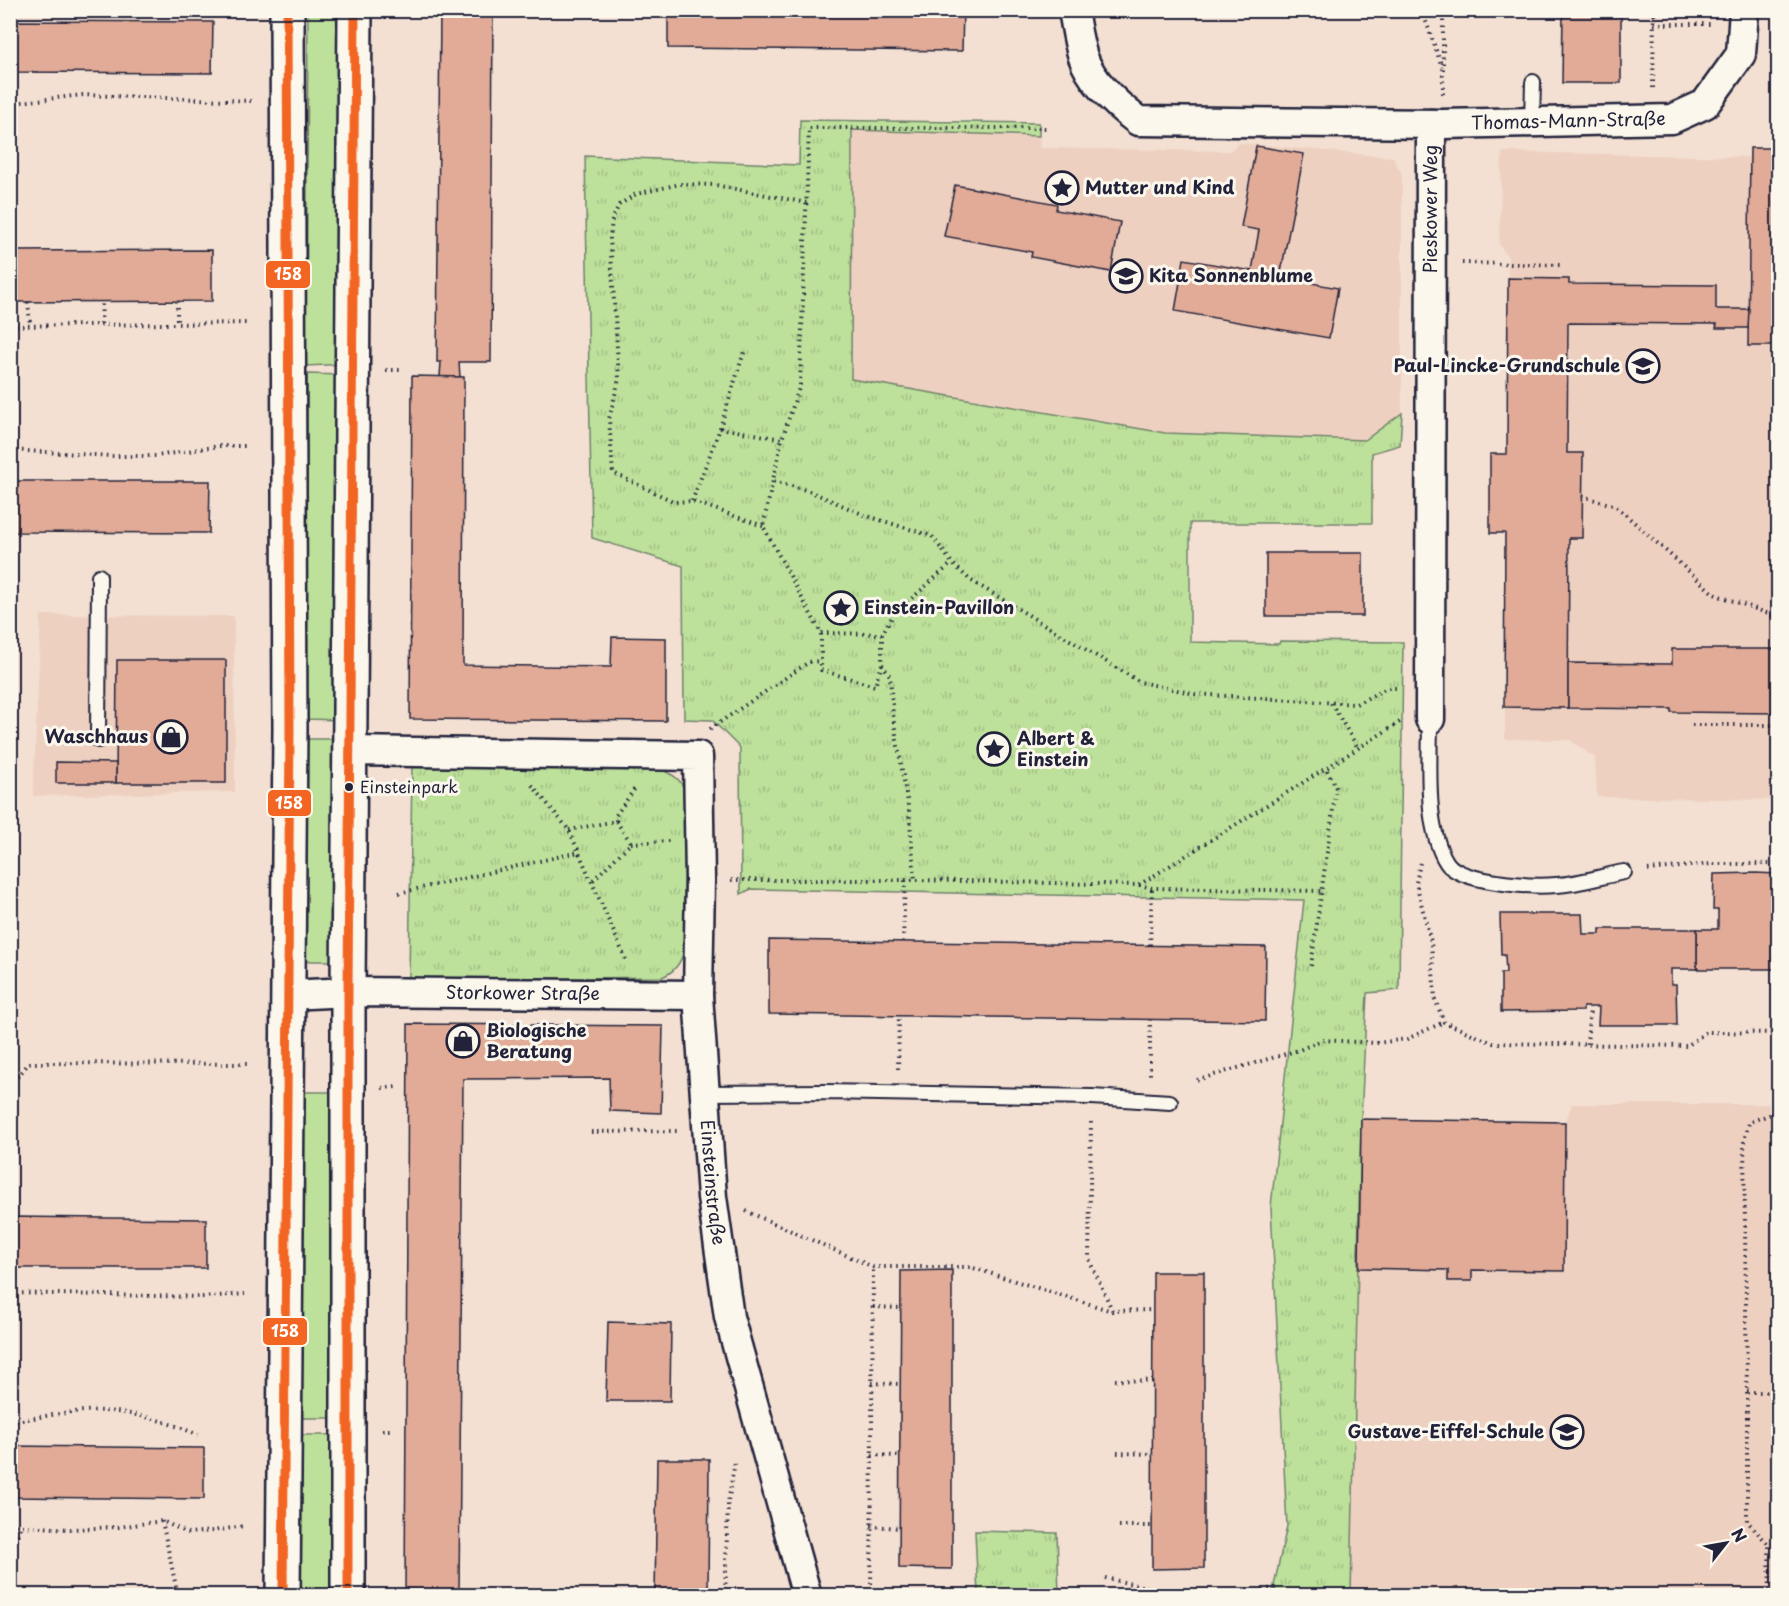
<svg xmlns="http://www.w3.org/2000/svg" width="1789" height="1606" viewBox="0 0 1789 1606" font-family="'Playpen Sans',sans-serif">
<style>
.built{fill:#eed0c0}
.grass{fill:#bde19b;stroke:#70826b;stroke-width:1.5}
.park{fill:url(#park-tufts);stroke:#70826b;stroke-width:1.5}
.building{fill:#e1ab97;stroke:#22223b;stroke-width:1.5}
.lines{fill:none;stroke-linecap:round;stroke-linejoin:round}
.lane-casing{stroke:#22223b;stroke-width:18}
.street-casing{stroke:#22223b;stroke-width:33}
.secondary-casing{stroke:#22223b;stroke-width:38}
.path{stroke:#22223b;stroke-width:4;stroke-dasharray:1.5 4.5;stroke-linecap:butt}
.lane{stroke:#fbf7ec;stroke-width:14}
.street{stroke:#fbf7ec;stroke-width:28}
.secondary{stroke:#fbf7ec;stroke-width:33}
.bus-1-casing{stroke:#fbf7ec;stroke-width:14}
.bus-1{stroke:#f26522;stroke-width:9}
.bus-dot{fill:#22223b;stroke:#fbf7ec;stroke-width:2}
.labels{text-anchor:middle;stroke-width:6;stroke-linejoin:round;paint-order:stroke}
.bus-label{font-size:16px;fill:#22223b;stroke:#fbf7ec;text-anchor:start}
.street-label{font-size:18px;fill:#22223b;stroke:#fbf7ec}
.poi-label{font-size:18px;font-weight:bold;fill:#22223b;stroke:#fbf7ec;text-anchor:start}
.line-badge{stroke:#fbf7ec;stroke-width:2}
.badge-label{font-size:16px;text-anchor:middle;font-weight:bold;fill:#fff}
</style>
<defs>
<pattern id="park-tufts" width="24" height="20" patternUnits="userSpaceOnUse" patternTransform="scale(1.5)"><rect width="24" height="20" fill="#bde19b"/><path d="M3 7l-1-3M5 7V3M7 7l1-3M15 17l-1-3M17 17v-4M19 17l1-3" fill="none" stroke="#a2c186"/></pattern>
</defs>
<rect width="100%" height="100%" fill="#f3e0d2"/>
<filter id="ink" filterUnits="userSpaceOnUse"><feTurbulence type="fractalNoise" baseFrequency=".0167" numOctaves="2"/><feDisplacementMap in="SourceGraphic" scale="12" xChannelSelector="R" yChannelSelector="G"/><feConvolveMatrix kernelMatrix="1 2 1 2 8 2 1 2 1" color-interpolation-filters="sRGB"/></filter>
<g filter="url(#ink)">
<!-- built -->
<g class="built">
<path d="M1778,11v789l-181,-3 -2,-39 -25,-18 -65,-1v-206h-15v-79l17,-1 1,-189v-7l-9,-13 3,-92 247,5 1,-9h22z"/>
<path d="M851,130l188,6 1,12 190,3 9,-8 154,14 9,17v239l-37,27 -200,-7 -315,-54z"/>
<path d="M41,615l193,1 1,176 -202,4z"/>
<path d="M1572,1104h206v491l-427,1 10,-477 204,3z"/>
</g>
<!-- grass -->
<g class="grass">
<path d="M308,11h39l-2,353 -39,2z"/>
<path d="M307,374l38,1 -2,345 -38,-1z"/>
<path d="M305,739h38l-1,222h-39z"/>
<path d="M303,1092h35l-3,326h-35z"/>
<path d="M301,1435h34l-2,160 -33,1z"/>
</g>
<!-- park -->
<g class="park">
<path d="M800,120l239,3v13l-187,-6 -1,249 314,54 200,7 37,-27 -2,32 -28,8v70h-182v119l89,2 1,-3 123,1 -4,348 -32,3 -6,126 -10,476h-79l15,-69 -16,-319 33,-307 -553,-11 -10,5 -1,-146 -28,-28 -28,-1 -1,-153 -91,-28 -7,-382 214,9z"/>
<path d="M412,766l247,3c13,5 22,9 26,23l-1,158c-3,13 -9,22 -22,27l-253,3z"/>
<path d="M975,1531l82,2 2,62h-81z"/>
</g>
<!-- building -->
<g class="building">
<path d="M440,10h53l-2,352h-32l1,15h-20l1,-15h-4z"/>
<path d="M668,10h295l-1,41 -294,-3z"/>
<path d="M1563,10h58v73h-59z"/>
<path d="M10,21l203,1 -1,51 -202,-1z"/>
<path d="M1256,146l48,8 -24,123 58,11 -9,50 -154,-27 9,-52 68,12 7,-41 -18,-3z"/>
<path d="M1750,148h28v198h-30z"/>
<path d="M955,185l102,19 -1,6 64,12 -9,50 -80,-15 1,-5 -88,-16z"/>
<path d="M212,250v51l-202,1v-51z"/>
<path d="M1508,278l61,1v5l147,1v24h33l-1,19h-32l1,-4 -149,-1 -1,130h16l-1,85h-13l-1,170 -64,-1 1,-174h-15v-79h17z"/>
<path d="M412,376l52,1 -1,288 148,2 1,-30 54,1v83l-256,-2z"/>
<path d="M10,481h200l-1,52 -199,-1z"/>
<rect x="1266" y="553" width="97" height="63"/>
<path d="M1672,649h106v64l-107,-1v-3l-103,-1v-45l104,1z"/>
<path d="M117,660h109v123h-110z"/>
<path d="M56,762l60,1v20h-60z"/>
<path d="M1755,873l23,1v95h-81v-40h21v-19h-5l1,-36z"/>
<path d="M1500,914h82l1,20h17v-5h97v40h-26v15h5l1,41h-79l1,-18h-16v4l-82,1v-39h5l-1,-18h-4z"/>
<path d="M769,940l497,7 -1,74 -496,-7z"/>
<path d="M408,1024l255,2 -2,87 -51,-2 -1,-33 -146,1 -4,517h-54z"/>
<path d="M1361,1119l204,3 -1,149 -92,-1v11h-24v-11l-89,-2z"/>
<path d="M10,1217l196,2v49h-196z"/>
<path d="M952,1270v299l-53,-1 2,-297z"/>
<path d="M1153,1272h51v296l-52,1z"/>
<path d="M608,1322l63,2 -1,77h-64z"/>
<path d="M10,1446l194,2v51l-194,-2z"/>
<path d="M657,1459h52l-1,137h-53z"/>
</g>
<g class="lines">
<!-- lane casing -->
<g class="lane-casing">
<g id="lane">
<path d="M1532,122l1,-40"/>
<path d="M1430,719c0,42 -6,109 17,144 14,20 86,24 109,22 23,-1 46,-9 68,-13"/>
<path d="M98,740l1,-164"/>
<path d="M704,1093l121,-1 267,5 78,5"/>
</g>
</g>
<!-- street casing -->
<g class="street-casing">
<g id="street">
<path id="s1" d="M1073,10c3,16 5,32 10,47 9,26 34,48 55,64l305,3 229,-5 33,-15 36,-50 3,-44"/>
<path id="s2" d="M1430,719l1,-595"/>
<path id="s3" d="M349,751l349,5 2,124 -2,115 14,202 17,120 78,279"/>
<path id="s4" d="M289,995l59,-3 350,3"/>
</g>
</g>
<!-- secondary casing -->
<g class="secondary-casing">
<g id="secondary">
<path d="M283,1596l7,-867 -3,-719"/>
<path d="M348,1596v-604l7,-982"/>
</g>
</g>
<!-- path -->
<g class="path">
<path d="M1422,10l20,57"/>
<path d="M1654,24h59"/>
<path d="M1653,88l1,-78"/>
<path d="M1443,94v-84"/>
<path d="M10,101l11,1 62,-7 170,6"/>
<path d="M1462,263l101,2"/>
<path d="M177,301v24"/>
<path d="M28,302l2,23"/>
<path d="M101,324l1,-22"/>
<path d="M10,326l238,-3"/>
<path d="M386,370h18"/>
<path d="M720,428l62,11"/>
<path d="M10,450l102,6h44l63,-10h28"/>
<path d="M774,481l35,10 58,25 65,20 20,27 18,17 170,102 55,12 161,10 31,-16h12"/>
<path d="M1582,496l34,10 98,88 64,23"/>
<path d="M692,501l26,-67 26,-82"/>
<path d="M763,526l-71,-25 -17,1 -62,-29 -4,-54 10,-40 -9,-141 2,-18 7,-15 17,-11 44,-10 35,1 92,18"/>
<path d="M821,633l61,1 12,-20 58,-51"/>
<path d="M882,634v30l-7,22 -54,-16v-37l-58,-107 19,-87 18,-54 9,-257h238"/>
<path d="M882,664l8,12 3,41 16,94 6,69"/>
<path d="M1331,703l27,45"/>
<path d="M1692,725h86"/>
<path d="M710,729l99,-67 12,-1"/>
<path d="M532,785l37,45 58,132"/>
<path d="M616,821v-6l20,-28"/>
<path d="M569,830l47,-9 15,22 -39,38"/>
<path d="M631,843l38,-2"/>
<path d="M1420,863l-4,20 15,59 4,57 9,23 49,21 194,3 19,-14 72,1"/>
<path d="M1648,870l63,-6h67"/>
<path d="M731,880h184l224,5 261,-163"/>
<path d="M1139,885l13,3 169,3"/>
<path d="M399,893l180,-41"/>
<path d="M903,942l2,-62"/>
<path d="M1150,945l2,-57"/>
<path d="M1311,966l25,-178 -10,-20"/>
<path d="M1150,1019v58"/>
<path d="M1587,1044l3,-36"/>
<path d="M898,1069l1,-53"/>
<path d="M1197,1080l102,-30 23,-10 54,3 31,-4 37,-17"/>
<path d="M10,1086l19,-23 218,1"/>
<path d="M382,1088l15,-1"/>
<path d="M1091,1122l-2,137 23,51"/>
<path d="M591,1132l86,-1"/>
<path d="M746,1211l127,56h97l142,44 41,-1"/>
<path d="M10,1293l192,4 43,-3"/>
<path d="M873,1307l28,1"/>
<path d="M1115,1380l37,1"/>
<path d="M872,1383l29,1"/>
<path d="M1747,1392h31"/>
<path d="M10,1422c25,-4 50,-9 74,-11 39,-2 79,8 114,24"/>
<path d="M382,1430h11"/>
<path d="M1117,1453l36,1"/>
<path d="M872,1455l28,1"/>
<path d="M162,1521l16,75"/>
<path d="M10,1525l60,4 49,-2 43,-6 26,12 25,-2 30,-5"/>
<path d="M871,1526l29,2"/>
<path d="M1119,1526h33"/>
<path d="M10,1564l11,-38"/>
<path d="M1105,1578l81,18"/>
<path d="M725,1596l3,-93 7,-41"/>
<path d="M871,1596l2,-329"/>
<path d="M1233,1596l46,-9"/>
<path d="M1770,1596l-1,-51 -22,-24v-129l-3,-251 5,-19 29,-10"/>
</g>
<!-- lane -->
<use href="#lane" class="lane"/>
<!-- street -->
<use href="#street" class="street"/>
<!-- secondary -->
<use href="#secondary" class="secondary"/>
<!-- bus-1 casing -->
<g class="bus-1-casing">
<g id="bus-1">
<path d="M283,1596l7,-867 -3,-719"/>
<path d="M348,1596v-604l7,-982"/>
</g>
</g>
<!-- bus-1 -->
<use href="#bus-1" class="bus-1"/>
</g>
</g>
<!-- icons -->
<defs>
<g id="sight-ring" transform="scale(1.725)"><circle r="9.5" fill="#fbf7ec" stroke="#22223b" stroke-width="1.5"/><path d="M0-6L1.8-2.2L6-1.7L2.9 1.2L3.7 5.4L0 3.3L-3.7 5.4L-2.9 1.2L-6-1.7L-1.8-2.2Z" fill="#22223b"/></g>
<g id="school-ring" transform="scale(1.725)"><circle r="9.5" fill="#fbf7ec" stroke="#22223b" stroke-width="1.5"/><path d="M0-5L7-2L0 1L-7-2ZM-4 1L0 2.5L4 1V4Q0 6-4 4Z" fill="#22223b"/></g>
<g id="shop-ring" transform="scale(1.725)"><circle r="9.5" fill="#fbf7ec" stroke="#22223b" stroke-width="1.5"/><path d="M-5-2.5h2.3a2.7 3.5 0 0 1 5.4 0H5L5.5 6h-11ZM-1.5-2.5h3a1.5 2.3 0 0 0-3 0Z" fill="#22223b"/></g>
</defs>
<g fill-rule="evenodd">
<use href="#sight-ring" x="1062" y="188"/>
<use href="#school-ring" x="1126" y="276"/>
<use href="#school-ring" x="1643" y="366"/>
<use href="#sight-ring" x="841" y="608"/>
<use href="#shop-ring" x="171" y="737"/>
<use href="#sight-ring" x="994" y="749"/>
<use href="#shop-ring" x="463" y="1041"/>
<use href="#school-ring" x="1567" y="1432"/>
</g>
<!-- markers -->
<circle class="bus-dot" cx="349" cy="787" r="5"/>
<g class="labels">
<!-- bus labels -->
<g class="bus-label">
<text x="360" y="793">Einsteinpark</text>
</g>
<!-- street labels -->
<g class="street-label">
<text dy="6" stroke="none"><textPath href="#s1" startOffset="564">Thomas-Mann-Straße</textPath></text>
<text dy="6" stroke="none"><textPath href="#s2" startOffset="510">Pieskower Weg</textPath></text>
<text dy="6" stroke="none"><textPath href="#s4" startOffset="234">Storkower Straße</textPath></text>
<text dy="6" stroke="none"><textPath href="#s3" startOffset="776">Einsteinstraße</textPath></text>
</g>
<!-- poi labels -->
<g class="poi-label">
<text x="1085" y="194">Mutter und Kind</text>
<text x="1149" y="282">Kita Sonnenblume</text>
<text x="1620" y="372" text-anchor="end">Paul-Lincke-Grundschule</text>
<text x="864" y="614">Einstein-Pavillon</text>
<text x="148" y="743" text-anchor="end">Waschhaus</text>
<text x="1017" y="745">Albert &amp;<tspan x="1017" dy="21">Einstein</tspan></text>
<text x="486" y="1037">Biologische<tspan x="486" dy="21">Beratung</tspan></text>
<text x="1544" y="1438" text-anchor="end">Gustave-Eiffel-Schule</text>
</g>
</g>
<g class="line-badge">
<rect x="265" y="260" width="46" height="29" rx="6" fill="#f26522"/>
<rect x="267" y="789" width="45" height="28" rx="6" fill="#f26522"/>
<rect x="262" y="1317" width="46" height="29" rx="6" fill="#f26522"/>
</g>
<g class="badge-label">
<text x="288" y="280">158</text>
<text x="289" y="809">158</text>
<text x="285" y="1337">158</text>
</g>
<!-- margin -->
<rect width="1789" height="1606" fill="none" stroke="#fbf7ec" stroke-width="36"/>
<rect x="18" y="18" width="1753" height="1570" fill="none" stroke="#22223b" stroke-width="2" filter="url(#ink)"/>
<!-- north arrow -->
<g transform="translate(1726 1543) rotate(59)" stroke="#fbf7ec" stroke-width="4.5" paint-order="stroke">
<path d="M0-4.5L10 22L0 15L-10 22Z" fill="#22223b"/>
<text y="-9" font-size="16" font-weight="bold" text-anchor="middle" fill="#22223b">N</text>
</g>
</svg>
